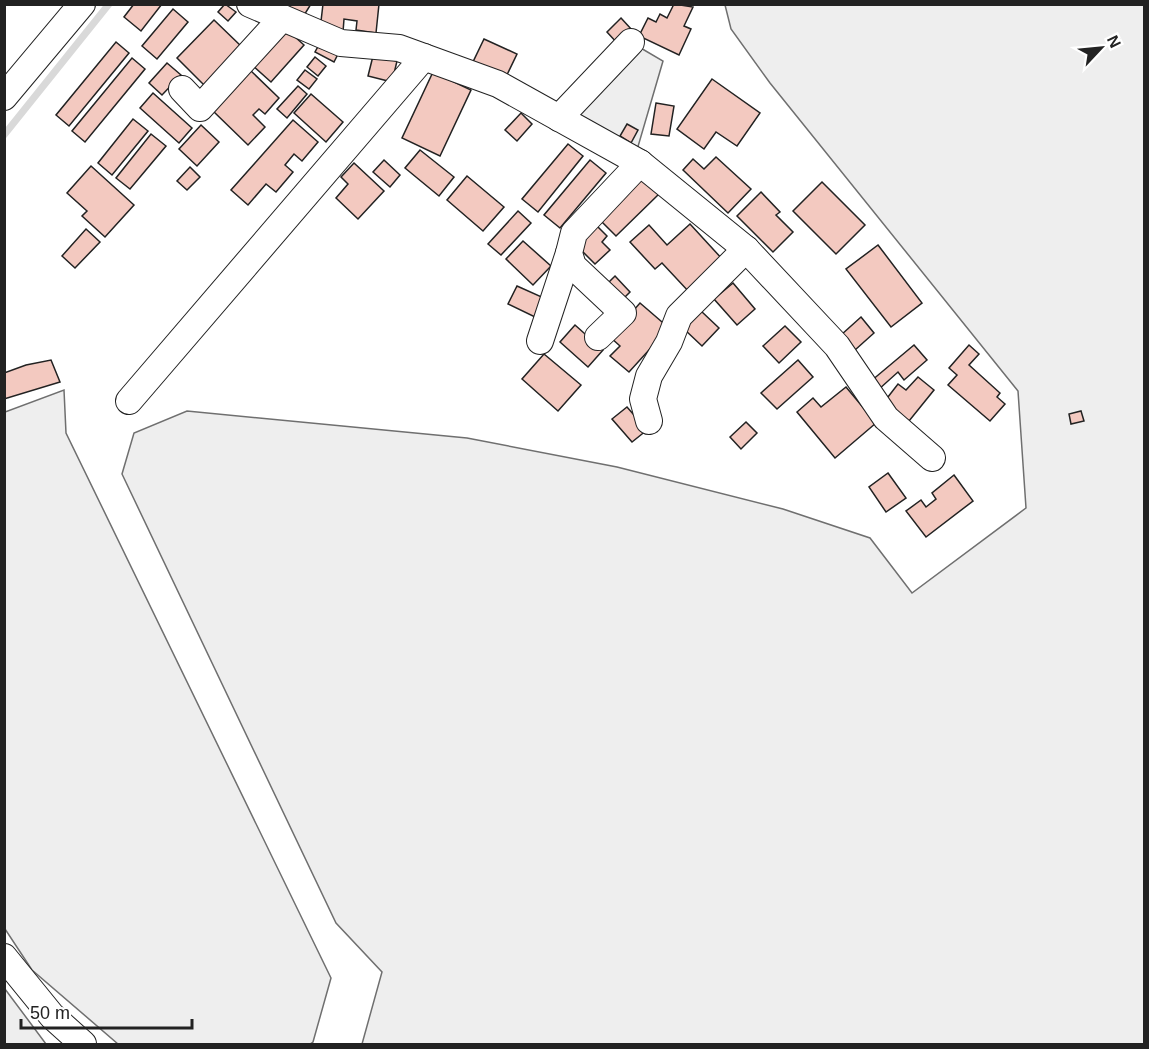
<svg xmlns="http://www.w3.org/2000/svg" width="1149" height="1049" viewBox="0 0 1149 1049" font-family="Arial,sans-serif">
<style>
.green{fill:#eee;stroke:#6f6f6f;stroke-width:1.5}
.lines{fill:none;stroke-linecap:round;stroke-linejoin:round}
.stream{stroke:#d9d9d9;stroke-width:7}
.building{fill:#f3c9c0;stroke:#222;stroke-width:1.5}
.minor-casing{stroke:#222;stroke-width:28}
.minor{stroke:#fff;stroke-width:26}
</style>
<rect width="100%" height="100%" fill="#fff"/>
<!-- green -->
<g class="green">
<path d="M725,5h419v1039h-782l20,-72 -46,-49 -214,-449 12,-41 53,-22 280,27 150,29 166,42 87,29 42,55 114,-85 -8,-117 -248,-308 -39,-54z"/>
<path d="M639,47l24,14 -26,89 -65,-30z"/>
<path d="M64,390l2,43 265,545 -18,64 -3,2h-192l-86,-74 -27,-41v-517z"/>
<path d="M4,989h1l41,55h-41z"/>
</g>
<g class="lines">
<!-- stream -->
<path class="stream" d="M4,135l105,-131"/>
</g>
<!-- building -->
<g class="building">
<path d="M134,4h28l-21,27 -17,-14z"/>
<path d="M225,4l11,8 -8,9 -10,-9z"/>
<path d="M285,4h26l-8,13z"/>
<path d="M323,4h56l-3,29 -20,-3 1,-9 -13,-2 -1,13 -23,-2z"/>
<path d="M674,4l19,3 -9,19 7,3 -12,26 -40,-19 9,-18 8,4 4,-8 7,4z"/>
<path d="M173,9l15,13 -31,37 -15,-13z"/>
<path d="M621,18l11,12 -14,14 -11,-12z"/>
<path d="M214,20l28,27 -37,39 -28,-28z"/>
<path d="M285,28l19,17 -33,37 -19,-17z"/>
<path d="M484,39l33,15 -12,25 -33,-15z"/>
<path d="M116,42l13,11 -60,73 -13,-11z"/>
<path d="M320,43l19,9 -5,10 -19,-10z"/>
<path d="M373,56l24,5 -5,21 -24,-6z"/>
<path d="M315,57l11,9 -8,10 -11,-9z"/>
<path d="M132,58l13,11 -60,73 -13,-11z"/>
<path d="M167,63l14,12 -19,20 -13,-12z"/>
<path d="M250,70l29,28 -14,16 -6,-5 -6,6 12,12 -17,18 -36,-35z"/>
<path d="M305,70l12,9 -8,10 -12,-9z"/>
<path d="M433,72l38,18 -31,66 -38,-18z"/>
<path d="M712,79l48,34 -23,33 -21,-14 -12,17 -27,-20z"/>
<path d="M298,86l9,8 -20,24 -10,-9z"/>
<path d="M153,93l39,35 -13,15 -39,-35z"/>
<path d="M311,94l32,28 -17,20 -32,-29z"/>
<path d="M656,103l18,3 -5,30 -18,-2z"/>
<path d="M521,113l11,11 -15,17 -12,-11z"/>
<path d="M133,119l15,12 -36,44 -14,-12z"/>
<path d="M293,120l25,22 -16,19 -8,-7 -9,11 8,7 -17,20 -10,-8 -18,21 -17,-15z"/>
<path d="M627,124l11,6 -7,13 -11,-7z"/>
<path d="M201,125l18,17 -22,24 -18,-17z"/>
<path d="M151,134l15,12 -36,43 -14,-11z"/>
<path d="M568,144l15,12 -45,56 -16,-13z"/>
<path d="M420,150l34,27 -15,19 -34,-28z"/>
<path d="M716,157l35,32 -23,24 -45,-43 10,-11 11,10z"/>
<path d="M384,160l16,15 -10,12 -17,-15z"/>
<path d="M590,160l16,13 -46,55 -16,-13z"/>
<path d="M354,163l30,28 -26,28 -22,-21 12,-14 -7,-7z"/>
<path d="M91,166l43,39 -29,32 -23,-21 5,-5 -20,-18z"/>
<path d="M190,167l10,10 -13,13 -10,-9z"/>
<path d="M641,174l18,20 -43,42 -19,-19z"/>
<path d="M467,176l37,31 -21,24 -36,-31z"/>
<path d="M822,182l43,43 -29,29 -43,-43z"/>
<path d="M761,192l19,20 -4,3 17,17 -20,20 -36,-36z"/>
<path d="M518,211l13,12 -30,32 -13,-11z"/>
<path d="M595,224l12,12 -5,6 8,8 -15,14 -20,-20z"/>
<path d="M690,224l34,37 -34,32 -28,-30 -7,6 -25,-27 19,-17 18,20z"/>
<path d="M86,229l14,13 -25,26 -13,-12z"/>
<path d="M523,241l28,25 -18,19 -27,-26z"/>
<path d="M878,245l44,58 -31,24 -45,-58z"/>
<path d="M615,276l15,16 -9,9 -16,-15z"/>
<path d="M733,283l22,26 -18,16 -23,-26z"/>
<path d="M517,286l27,12 -9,19 -27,-13z"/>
<path d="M640,303l29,25 -40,44 -19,-16 10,-10 -10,-9z"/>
<path d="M701,311l18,17 -17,18 -18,-17z"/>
<path d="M861,317l13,16 -19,17 -14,-15z"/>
<path d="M575,325l28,25 -15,17 -28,-25z"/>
<path d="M785,326l16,16 -22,21 -16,-17z"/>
<path d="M914,345l13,15 -23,20 -6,-8 -20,18 -7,-9z"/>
<path d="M969,345l10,9 -10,11 31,28 -3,4 8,7 -15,17 -42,-36 9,-10 -8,-7z"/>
<path d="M544,354l37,31 -23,26 -36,-32z"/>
<path d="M51,360l9,22 -56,17v-26l22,-8z"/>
<path d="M798,360l15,17 -36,32 -16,-16z"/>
<path d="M918,377l16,13 -29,36 -24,-20 17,-22 8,6z"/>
<path d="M846,387l30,36 -41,35 -38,-46 16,-14 8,9z"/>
<path d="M627,407l20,23 -15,12 -20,-23z"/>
<path d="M1081,411l3,10 -13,3 -2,-10z"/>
<path d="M746,422l11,11 -16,16 -11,-12z"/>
<path d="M888,473l18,25 -20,14 -17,-25z"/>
<path d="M954,475l19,26 -47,36 -20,-26 15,-11 5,7 10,-8 -4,-6z"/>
</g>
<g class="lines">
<!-- minor casing -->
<g class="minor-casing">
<g id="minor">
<path d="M250,4l91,39 58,5 99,36 142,79 106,86 91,97 49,72 46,40"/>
<path d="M182,89l18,19 82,-90"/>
<path d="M4,97l78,-93"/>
<path d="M559,118l72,-76"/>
<path d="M598,337l25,-24 -50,-47 -4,-13 5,-20 66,-70"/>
<path d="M540,341l29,-88"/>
<path d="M129,401l295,-344"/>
<path d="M649,421l-6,-22 6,-23 20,-34 10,-26 67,-67"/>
<path d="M4,957l48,59 31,28"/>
</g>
</g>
<!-- minor -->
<use href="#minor" class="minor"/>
</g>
<!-- border -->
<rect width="1149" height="1049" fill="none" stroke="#222222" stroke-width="12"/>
<!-- north arrow -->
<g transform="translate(1101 48) rotate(64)" stroke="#ffffff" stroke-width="4.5" paint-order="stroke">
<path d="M0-4.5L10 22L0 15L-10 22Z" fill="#222222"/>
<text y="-9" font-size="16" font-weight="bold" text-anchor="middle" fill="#222222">N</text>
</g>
<!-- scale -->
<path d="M21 1019v9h171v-9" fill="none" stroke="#222222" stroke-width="3"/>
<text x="30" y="1019" font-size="18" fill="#222222" stroke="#ffffff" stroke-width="4.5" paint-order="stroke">50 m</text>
</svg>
